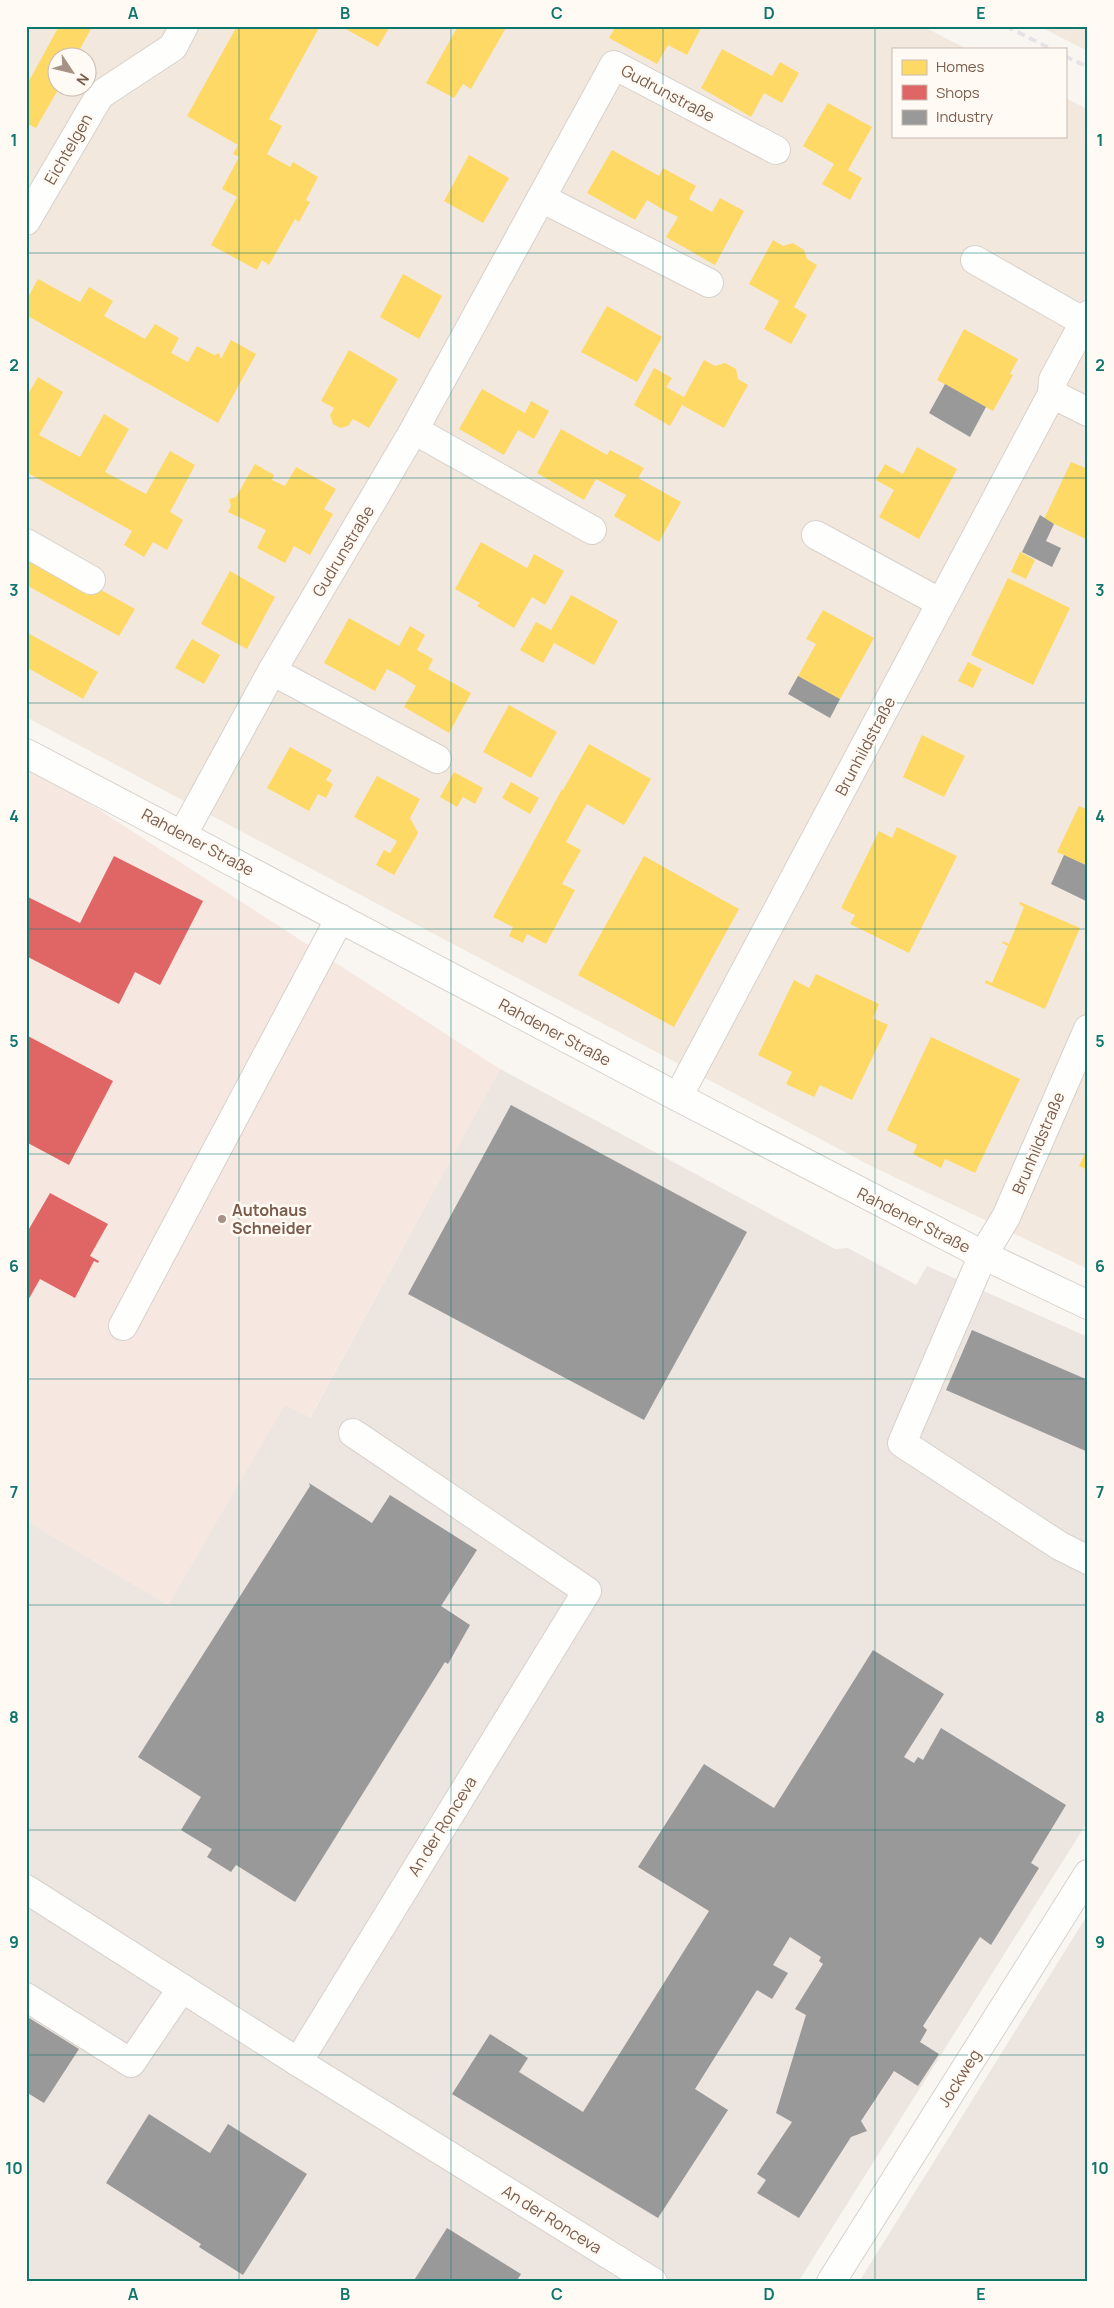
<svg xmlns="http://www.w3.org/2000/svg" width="1114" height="2308" viewBox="0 0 1114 2308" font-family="Manrope,sans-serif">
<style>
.residential{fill:#f2e8de;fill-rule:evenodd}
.commercial{fill:#f6e8e1}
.industrial{fill:#ede5e0}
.homes{fill:#ffd966}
.shops{fill:#e06666}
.industry{fill:#999}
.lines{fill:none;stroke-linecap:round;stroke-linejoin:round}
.minor-casing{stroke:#d7d1cb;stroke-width:30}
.minor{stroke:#fefefd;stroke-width:28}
.rail{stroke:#e6e3e7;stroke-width:4;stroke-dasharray:8 5;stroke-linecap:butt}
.grid{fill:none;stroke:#0f766e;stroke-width:1;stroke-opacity:0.55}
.poi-dot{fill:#a69286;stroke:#fffaf3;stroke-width:2}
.labels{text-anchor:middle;stroke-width:5;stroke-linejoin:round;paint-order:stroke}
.street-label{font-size:16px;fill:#7a5c4d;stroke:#fffaf3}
.poi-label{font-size:16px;font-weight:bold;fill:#7a5c4d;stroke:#fffaf3;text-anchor:start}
.neatline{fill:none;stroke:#0f766e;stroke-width:2}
.grid-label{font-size:16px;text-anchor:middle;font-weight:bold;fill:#0f766e}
</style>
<rect width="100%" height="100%" fill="#f9f5f0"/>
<!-- residential -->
<g class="residential">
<path d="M26,26h896l45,23h-74v87h172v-38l23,11v1160l-217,-103 -845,-449zM58,58h30v30h-30z"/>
<path d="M1039,26h49v25l-22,-11z"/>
</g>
<!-- commercial -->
<path class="commercial" d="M26,767l33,17 441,285 -191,350 -24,-13 -117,199 -139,-82 -3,4z"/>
<!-- industrial -->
<g class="industrial">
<path d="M500,1069l335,180 13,-1 68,37 11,-19 161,71v484l-290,461h-772v-755l2,-5 140,83 117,-200 25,13z"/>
<path d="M1088,1914v368h-229z"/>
</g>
<!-- homes -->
<g class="homes">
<path d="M59,26l7,2 2,-2 24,1 -17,31h-17l1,30 -23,40 -10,-5v-44l3,2z"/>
<path d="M237,26h83l-51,93 13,7 -15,28 23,13 3,-5 25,15 -12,23 4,2 -11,20 -4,-3 -26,46 -7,-5 -5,10 -46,-25 26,-48 -15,-8 17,-32 -6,-3 5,-9 -51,-29z"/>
<path d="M345,26h45l-12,21 -34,-19z"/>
<path d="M458,26h49l-36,63 -8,-5 -9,14 -28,-15z"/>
<path d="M616,26h86l-15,29 -19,-10 -11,19 -48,-26z"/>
<path d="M722,49l50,27 8,-14 19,11 -17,30 -18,-10 -13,24 -50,-29z"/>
<path d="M828,103l44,24 -24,43 14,8 -12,22 -28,-16 12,-20 -31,-18z"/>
<path d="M612,150l47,26 4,-8 33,18 -7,13 23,13 8,-14 24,13 -29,54 -49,-28 12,-20 -16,-8 -15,-9 -12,20 -48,-27z"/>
<path d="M469,155l40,23 -26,45 -39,-22z"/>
<path d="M773,240l10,6 10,-3 11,7 3,9 10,6 -23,42 13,8 -16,29 -27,-15 15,-28 -30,-17z"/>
<path d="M403,274l39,22 -23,43 -39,-22z"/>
<path d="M38,279l42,23 9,-15 24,14 -9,15 41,23 10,-15 24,14 -8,15 17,9 9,-16 17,9 5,-2 2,6 10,-19 25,14 -38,69 -192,-108v-14z"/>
<path d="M607,306l55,31 -25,45 -56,-30z"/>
<path d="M964,329l54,30 -8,15 3,1 -20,36 -56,-31z"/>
<path d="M349,350l49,29 -29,49 -16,-9 -5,7 -8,2 -7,-4 -3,-9 4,-7 -13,-7z"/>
<path d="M704,360l11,6 10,-3 11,6 2,10 10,6 -24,43 -42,-23 -12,21 -36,-21 20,-37 18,10 -6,9 18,10z"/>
<path d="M38,377l25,15 -24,43 41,22 24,-43 25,15 -24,43 41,22 24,-43 25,14 -25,47 13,8 -16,30 -14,-8 -9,15 -20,-12 8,-14 -106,-59v-74z"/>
<path d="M482,389l43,24 6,-12 18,10 -15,28 -16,-9 -14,25 -45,-26z"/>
<path d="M561,429l46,26 3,-5 34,18 -6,10 43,24 -22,40 -45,-26 12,-21 -30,-16 -12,21 -47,-27z"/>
<path d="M917,447l40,22 -38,70 -40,-22 15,-27 -18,-10 9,-16 18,10z"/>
<path d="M1071,462l17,7v71l-44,-21z"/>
<path d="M255,464l19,11 -2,5 13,6 11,-19 40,22 -12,20 9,5 -23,41 -16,-9 -9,17 -28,-15 9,-18 -38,-18 3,-6 -2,-7 7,-2z"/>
<path d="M481,542l46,26 7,-14 30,17 -19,34 -13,-8 -18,31 -37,-22 3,-3 -25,-14z"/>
<path d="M26,548l109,61 -16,27 -93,-51z"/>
<path d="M1020,552l15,8 -9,19 -15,-7z"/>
<path d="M230,571l45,26 -28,52 -46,-25z"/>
<path d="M1008,578l62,30 -37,77 -62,-30z"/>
<path d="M571,595l47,26 -24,44 -40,-22 -11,20 -23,-13 16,-28 15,8z"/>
<path d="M823,610l51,28 -34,61 -42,-23 18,-32 -10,-5z"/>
<path d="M349,618l50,28 11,-20 15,9 -8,15 16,9 -5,10 43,24 -22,40 -45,-26 12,-21 -14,-9 -15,-8 -12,22 -51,-28z"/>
<path d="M26,632l72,40 -15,27 -57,-32z"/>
<path d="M192,639l28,16 -16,29 -29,-16z"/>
<path d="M968,662l14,7 -9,19 -15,-7z"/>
<path d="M509,705l48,27 -26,46 -48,-26z"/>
<path d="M922,735l43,21 -21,41 -41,-20z"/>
<path d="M589,744l62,35 -27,46 -37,-21 -21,38 15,8 -19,34 13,6 -29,54 -19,-10 -4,9 -14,-7 4,-9 -20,-10 69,-128 1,1z"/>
<path d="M290,747l42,23 -6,10 7,4 -7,14 -8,-4 -9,17 -42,-23z"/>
<path d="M454,772l29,16 -8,16 -12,-7 -6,10 -17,-10z"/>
<path d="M377,776l43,23 -10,19 8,15 -24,42 -18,-10 8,-15 6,3 7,-12 -43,-24z"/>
<path d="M511,782l28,16 -9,16 -28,-16z"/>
<path d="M1079,806l9,4v56l-31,-14z"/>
<path d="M897,827l60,29 -48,97 -59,-29 5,-9 -14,-7 38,-77 13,7z"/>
<path d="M644,856l95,53 -65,118 -96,-52z"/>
<path d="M1020,902l60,26 -35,81 -60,-26 1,-3 6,3 16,-37 -6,-3 1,-2 6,3 15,-37 -5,-3z"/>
<path d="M816,974l63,30 -6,14 15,7 -36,75 -32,-15 -6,12 -28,-13 6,-12 -34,-17 36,-75 15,8z"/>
<path d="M931,1037l89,42 -45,94 -30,-14 -4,9 -28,-14 4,-9 -30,-15z"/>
<path d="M1088,1147v23l-9,-4z"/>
</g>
<!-- shops -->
<g class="shops">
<path d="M114,856l89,45 -43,84 -25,-13 -16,32 -93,-48v-60l54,27z"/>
<path d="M26,1035l87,46 -44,84 -43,-23z"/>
<path d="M50,1193l58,31 -18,32 9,5 -1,2 -4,-2 -19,37 -35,-19 -14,25v-70z"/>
</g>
<!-- industry -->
<g class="industry">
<path d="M945,384l41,23 -16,30 -41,-24z"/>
<path d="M1040,515l14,9 -8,17 15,7 -9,19 -30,-15z"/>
<path d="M798,676l42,23 -10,19 -42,-24z"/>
<path d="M1064,855l24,11v36l-37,-18z"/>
<path d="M511,1105l236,127 -103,188 -236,-126z"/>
<path d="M972,1330l116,50v72l-142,-62z"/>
<path d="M309,1483l63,40 18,-28 87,55 -36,56 29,19 -22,39 -3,-2 -150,240 -59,-37 -5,7 -24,-15 5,-8 -31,-19 20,-33 -63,-40 172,-271z"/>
<path d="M873,1650l71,44 -40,63 10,6 4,-6 5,3 18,-32 125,77 -35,58 8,5 -48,77 -11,-8 -57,89 4,4 -7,12 19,12 -21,32 -24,-15 -33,50 6,10 -16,6 -52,81 -42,-25 9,-13 -9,-6 35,-52 -16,-9 30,-98 -11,-6 28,-45 -4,-3 2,-4 -31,-20 -17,28 15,8 -16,26 -15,-9 -62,99 33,21 -70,108 -206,-124 38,-60 38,24 -9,14 64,40 126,-201 -71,-44 66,-103 70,44z"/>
<path d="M26,2016l53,33 -35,54 -18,-11z"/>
<path d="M149,2114l61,39 18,-29 79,50 -64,101 -44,-28 2,-3 -95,-61z"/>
<path d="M447,2228l74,46 -5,8h-103z"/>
</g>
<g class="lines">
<!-- minor casing -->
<g class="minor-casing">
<g id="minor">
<path d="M541,198l168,85"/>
<path d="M26,221l74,-126 73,-48 11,-21"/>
<path d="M975,260l109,62"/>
<path d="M1052,394l1,-14 35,-65"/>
<path d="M414,430l178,100"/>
<path d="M816,535l125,68"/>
<path d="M26,543l65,37"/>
<path d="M272,671l165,88"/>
<path d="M26,753l652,344 305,158 105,50"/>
<path d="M183,834l89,-163 142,-241 200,-365 162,85"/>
<path d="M1088,1029l-82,188 -23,38 -81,188 158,103 28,14"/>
<path d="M678,1097l374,-703 36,18"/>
<path d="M123,1326l217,-408"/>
<path d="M26,1889l272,173 355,220"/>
<path d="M26,1997l105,66 51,-75"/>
<path d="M298,2062l289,-471 -234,-158"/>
<path d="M831,2282l257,-408"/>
</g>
</g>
<!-- minor -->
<use href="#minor" class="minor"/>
<!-- rail -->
<g class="rail">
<path d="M1006,26l45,23"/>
<path d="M1065,56l23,11"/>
</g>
</g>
<!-- grid -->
<path class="grid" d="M239,26v2256M451,26v2256M663,26v2256M875,26v2256M26,253h1062M26,478h1062M26,703h1062M26,929h1062M26,1154h1062M26,1379h1062M26,1605h1062M26,1830h1062M26,2055h1062"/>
<!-- markers -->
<circle class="poi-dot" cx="222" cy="1219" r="5"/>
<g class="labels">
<!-- street labels -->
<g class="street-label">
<text transform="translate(668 93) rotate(28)" y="6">Gudrunstraße</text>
<text transform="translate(68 149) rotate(-60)" y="6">Eichtelgen</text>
<text transform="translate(343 551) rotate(-59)" y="6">Gudrunstraße</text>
<text transform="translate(865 746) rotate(-62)" y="6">Brunhildstraße</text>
<text transform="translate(198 842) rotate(28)" y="6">Rahdener Straße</text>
<text transform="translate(555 1032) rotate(28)" y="6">Rahdener Straße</text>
<text transform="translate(1038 1143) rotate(-67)" y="6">Brunhildstraße</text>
<text transform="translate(914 1220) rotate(27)" y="6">Rahdener Straße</text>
<text transform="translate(442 1826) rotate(-58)" y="6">An der Ronceva</text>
<text transform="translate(959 2078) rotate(-58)" y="6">Jockweg</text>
<text transform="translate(552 2219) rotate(32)" y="6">An der Ronceva</text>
</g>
<!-- poi labels -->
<g class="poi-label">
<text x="232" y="1216">Autohaus<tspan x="232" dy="18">Schneider</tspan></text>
</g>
</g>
<!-- border -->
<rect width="1114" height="2308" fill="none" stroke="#fffaf3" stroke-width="55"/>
<!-- legend -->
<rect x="892" y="48" width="175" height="90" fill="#fffaf3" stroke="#cabbb1"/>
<rect x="902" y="60" width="25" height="15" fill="#ffd966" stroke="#cabbb1"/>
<text x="936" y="72" font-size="15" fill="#7a5c4d">Homes</text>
<rect x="902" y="85" width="25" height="15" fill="#e06666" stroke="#cabbb1"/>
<text x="936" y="98" font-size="15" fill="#7a5c4d">Shops</text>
<rect x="902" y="110" width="25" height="15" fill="#999999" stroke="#cabbb1"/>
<text x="936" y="122" font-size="15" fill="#7a5c4d">Industry</text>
<!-- north arrow -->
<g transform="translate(72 72) rotate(125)"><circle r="24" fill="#fffaf3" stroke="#cabbb1"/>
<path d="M0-4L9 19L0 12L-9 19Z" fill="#a69286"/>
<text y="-8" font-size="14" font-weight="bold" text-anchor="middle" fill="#7a5c4d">N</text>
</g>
<rect x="28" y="28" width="1058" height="2252" class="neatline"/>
<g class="grid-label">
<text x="133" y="19">A</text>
<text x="345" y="19">B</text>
<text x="557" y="19">C</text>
<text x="769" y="19">D</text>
<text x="981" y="19">E</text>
<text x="14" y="146">1</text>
<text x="1100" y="146">1</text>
<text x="14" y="371">2</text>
<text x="1100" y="371">2</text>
<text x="14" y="596">3</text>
<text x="1100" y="596">3</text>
<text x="14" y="822">4</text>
<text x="1100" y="822">4</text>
<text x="14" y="1047">5</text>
<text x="1100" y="1047">5</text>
<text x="14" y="1272">6</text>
<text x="1100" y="1272">6</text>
<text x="14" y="1498">7</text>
<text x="1100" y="1498">7</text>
<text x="14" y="1723">8</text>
<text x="1100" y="1723">8</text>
<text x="14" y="1948">9</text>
<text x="1100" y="1948">9</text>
<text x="14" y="2174">10</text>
<text x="1100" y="2174">10</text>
<text x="133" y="2300">A</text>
<text x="345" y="2300">B</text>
<text x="557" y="2300">C</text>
<text x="769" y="2300">D</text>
<text x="981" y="2300">E</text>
</g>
</svg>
